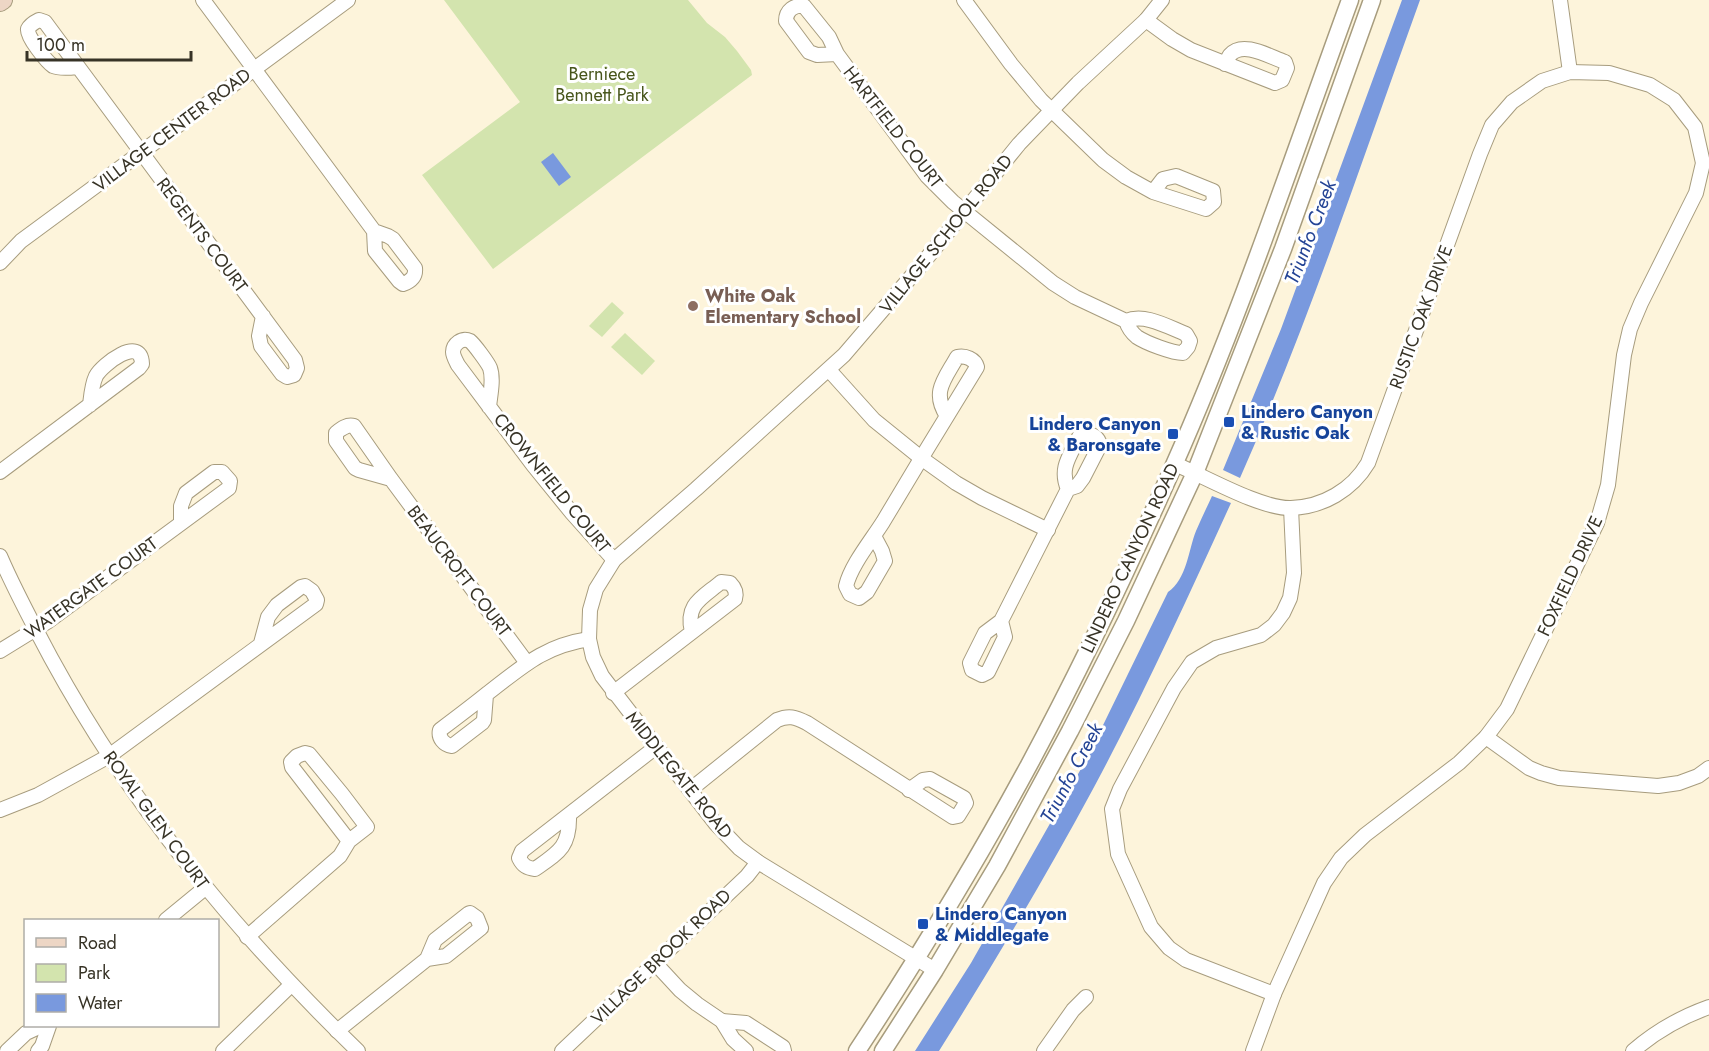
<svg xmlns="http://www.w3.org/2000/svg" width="1709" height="1051" viewBox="0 0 1709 1051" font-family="Jost,sans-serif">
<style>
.green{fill:#d3e4ae}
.water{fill:#7999de}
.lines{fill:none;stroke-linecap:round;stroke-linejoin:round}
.minor-casing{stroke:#a79c7e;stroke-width:16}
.tertiary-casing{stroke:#a79c7e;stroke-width:19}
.secondary-casing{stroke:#a79c7e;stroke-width:20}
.minor{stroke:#fff;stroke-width:14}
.tertiary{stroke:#fff;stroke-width:16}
.secondary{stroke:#edd6c5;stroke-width:18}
.education-dot{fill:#8d6e63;stroke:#fff;stroke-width:2}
.transit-dot{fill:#1a4fb4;stroke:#fff;stroke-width:2}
.labels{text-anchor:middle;stroke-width:6;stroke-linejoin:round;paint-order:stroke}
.park-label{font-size:18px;fill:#47551b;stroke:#fff}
.street-label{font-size:18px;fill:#373326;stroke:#fff}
.education-label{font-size:18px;font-weight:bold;fill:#785e54;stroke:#fff;text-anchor:start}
.transit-label{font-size:18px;font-weight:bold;fill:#164399;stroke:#fff;text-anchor:start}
.water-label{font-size:20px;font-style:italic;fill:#244495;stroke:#fff}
</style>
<rect width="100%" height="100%" fill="#fdf4db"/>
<!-- green -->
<g class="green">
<path d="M444,0h244l19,23 18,14 12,14 14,19 1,5 -259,194 -71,-94 98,-73z"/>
<path d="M612,302l12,11 -22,24 -13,-11z"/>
<path d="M625,333l30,28 -13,14 -31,-28z"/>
</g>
<!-- water -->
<g class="water">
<path d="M1402,0h18c-58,160 -111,322 -180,478l-17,-8 58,-141z"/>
<path d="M553,153l18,24 -12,9 -18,-24z"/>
<path d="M1212,496l19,7c-44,96 -88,193 -138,286 -48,89 -100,176 -154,262h-24l56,-88 115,-203 82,-168c19,-13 20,-41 28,-61 5,-12 11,-24 16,-35z"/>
</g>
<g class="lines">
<!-- minor casing -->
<g class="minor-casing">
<g id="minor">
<path d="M203,0l171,231 1,20 24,30 4,3c8,-3 13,-7 12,-16l-22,-29 -5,-3 -14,-5"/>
<path d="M964,0l47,64 30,36 62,60 23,17 27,15 53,17 8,-7 -1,-11 -37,-15 -13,3 -10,13"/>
<path d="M1560,0l10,72"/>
<path d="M1146,20l26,19 19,11 84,33 7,-3 5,-12 -2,-6c-15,-5 -42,-22 -55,-7 -2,3 -3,6 -5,9"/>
<path d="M837,54l-20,1 -8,-3 -23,-31c0,-11 8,-16 18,-15l25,31 8,17 90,122 26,26 100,81 22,14 51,24c2,6 6,12 11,16 9,6 35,16 46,16l5,-6 2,-6 -4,-7c-18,-7 -41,-21 -60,-13"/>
<path d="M77,67c-8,1 -17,2 -24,-1 -6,-4 -27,-30 -25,-37 2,-4 7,-7 11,-9l6,2 250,338 2,8 -3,7 -7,2 -5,-3 -21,-28 -2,-10 4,-20"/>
<path d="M0,263l21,-22 327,-241"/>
<path d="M829,370l45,50 47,38 35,25 26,15 66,32"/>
<path d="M489,407c1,-11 5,-28 1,-39 -2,-5 -16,-24 -20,-27 -8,-4 -17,3 -17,11 0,4 3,9 5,13l75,100 39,48 42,47"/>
<path d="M1175,464c29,12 86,45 116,44 32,-1 61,-18 77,-45l112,-309 12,-29 20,-23 30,-21 28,-9 39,1 41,12 24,15 21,27 8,36 -7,30 -55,110 -11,26 -6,26 -16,130 -11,38 -90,186 -21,28 -27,26 -94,72 -24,23 -17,25 -50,111 -21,57"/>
<path d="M0,472l139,-104 3,-4c-1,-30 -40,1 -46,12 -4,8 -5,20 -6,29"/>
<path d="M391,479l-32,-9 -4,-2 -19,-27v-8c5,-4 11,-9 18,-7l37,53 136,184"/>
<path d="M874,536l8,15 3,10 -18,31 -8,6 -9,-4 -4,-8c5,-21 25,-45 37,-64 31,-52 62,-103 94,-155 -2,-8 -12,-12 -20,-10 -12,22 -26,35 -10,59"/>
<path d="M0,556c15,35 33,68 51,102 82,150 184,274 307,393"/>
<path d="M1001,621l4,16 -17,35 -6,3 -10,-5 -2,-7 15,-30 16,-12 67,-132 9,-3 6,-8 17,-33c-2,-9 -8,-11 -16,-11l-5,3c-9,19 -20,31 -11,52"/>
<path d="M0,651l47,-29 182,-134 1,-7 -8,-9h-8l-28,21 -5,13v17"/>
<path d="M613,693l122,-94c2,-7 0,-11 -5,-16l-9,-1c-19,16 -36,22 -29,50"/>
<path d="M486,695l-2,25 -2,3 -30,23c-8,-1 -14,-8 -12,-16 16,-12 32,-24 48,-37 35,-27 56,-47 101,-54"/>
<path d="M1486,737l43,31 12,5 18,5 99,8 21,-3 19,-7 11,-8"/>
<path d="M690,790l87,-70c12,-5 18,-3 30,3l146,94 5,-1 8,-13 -2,-5 -34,-19 -7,1 -14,10"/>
<path d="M0,810l38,-15 71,-39 207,-152 1,-4 -5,-9 -7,-5 -4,1 -24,18 -9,12 -7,26"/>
<path d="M569,816c1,31 -11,37 -34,53 -8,-1 -12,-3 -16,-11l3,-7 134,-104"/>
<path d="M166,920l39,-32"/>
<path d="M247,937l93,-81 9,-15 18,-14 -25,-33 -33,-40 -4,-1 -8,3 -6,6 1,5 57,74"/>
<path d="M655,963l25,27 17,14 25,17 11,18 13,12"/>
<path d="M935,970l-177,-108 -19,-14 -23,-24 -114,-148 -9,-19 -4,-18 1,-29 6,-21 18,-29 82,-71 148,-134 78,-91 97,-120 59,-61 68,-63 16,-20"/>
<path d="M1274,994l-88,-34 -17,-12 -18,-21 -33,-73 -6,-45 8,-20 54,-101 18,-26 24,-14 45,-13 13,-10 9,-12 7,-15 4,-25 -3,-65"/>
<path d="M722,1021l24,2 37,24 1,4"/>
<path d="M337,1031l90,-72 19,-3 35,-28 -4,-10 -7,-5 -2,1 -33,26 -8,19"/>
<path d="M7,1051l19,-18 15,-7"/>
<path d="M38,1051l4,-5 7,-20"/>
<path d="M223,1051l68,-66"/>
<path d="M562,1051l185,-175 11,-14"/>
<path d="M1044,1051l29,-41 13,-13"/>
<path d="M1633,1051c22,-19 48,-34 76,-44"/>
</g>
</g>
<!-- tertiary casing -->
<g class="tertiary-casing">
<g id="tertiary">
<path d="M857,1051c61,-93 119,-188 172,-286 52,-97 100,-198 145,-300 67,-151 119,-309 176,-465"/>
<path d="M883,1051l52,-81 62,-104 73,-135 56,-110 69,-148 88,-224 89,-249"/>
</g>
</g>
<!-- secondary casing -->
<g class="secondary-casing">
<path id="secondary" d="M0,2l3,-2"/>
</g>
<!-- minor -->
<use href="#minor" class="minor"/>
<!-- tertiary -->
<use href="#tertiary" class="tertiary"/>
<!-- secondary -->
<use href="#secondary" class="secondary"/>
</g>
<!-- markers -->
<circle class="education-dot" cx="693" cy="306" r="6"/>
<g class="transit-dot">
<rect x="1223" y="416" width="12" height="12" rx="3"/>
<rect x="1167" y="428" width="12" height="12" rx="3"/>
<rect x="917" y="918" width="12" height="12" rx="3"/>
</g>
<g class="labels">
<!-- park labels -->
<g class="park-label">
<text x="602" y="80">Berniece<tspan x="602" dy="21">Bennett Park</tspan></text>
</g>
<!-- street labels -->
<g class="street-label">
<text transform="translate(893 127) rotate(52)" y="6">HARTFIELD COURT</text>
<text transform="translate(172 130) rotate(-37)" y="6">VILLAGE CENTER ROAD</text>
<text transform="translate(946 234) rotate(-51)" y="6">VILLAGE SCHOOL ROAD</text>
<text transform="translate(202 235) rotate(53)" y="6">REGENTS COURT</text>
<text transform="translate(1421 317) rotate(-70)" y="6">RUSTIC OAK DRIVE</text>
<text transform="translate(552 483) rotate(51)" y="6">CROWNFIELD COURT</text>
<text transform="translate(1130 558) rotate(-65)" y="6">LINDERO CANYON ROAD</text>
<text transform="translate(459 571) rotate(53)" y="6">BEAUCROFT COURT</text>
<text transform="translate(1570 576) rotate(-65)" y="6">FOXFIELD DRIVE</text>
<text transform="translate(91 588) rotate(-36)" y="6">WATERGATE COURT</text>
<text transform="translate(679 775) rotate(51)" y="6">MIDDLEGATE ROAD</text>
<text transform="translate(156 820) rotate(54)" y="6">ROYAL GLEN COURT</text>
<text transform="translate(661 957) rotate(-44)" y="6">VILLAGE BROOK ROAD</text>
</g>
<!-- education labels -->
<g class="education-label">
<text x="705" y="302">White Oak<tspan x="705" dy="21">Elementary School</tspan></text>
</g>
<!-- transit labels -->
<g class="transit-label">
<text x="1241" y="418">Lindero Canyon<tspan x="1241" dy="21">&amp; Rustic Oak</tspan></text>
<text x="1161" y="430" text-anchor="end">Lindero Canyon<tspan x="1161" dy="21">&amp; Baronsgate</tspan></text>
<text x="935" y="920">Lindero Canyon<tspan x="935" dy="21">&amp; Middlegate</tspan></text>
</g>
<!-- water labels -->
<g class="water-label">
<text transform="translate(1310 232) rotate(-69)" y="7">Triunfo Creek</text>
<text transform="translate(1071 773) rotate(-62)" y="7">Triunfo Creek</text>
</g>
</g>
<!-- legend -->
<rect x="24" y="919" width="195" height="108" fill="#ffffff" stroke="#afada8" stroke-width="1.5"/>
<rect x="36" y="938" width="30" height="9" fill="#edd6c5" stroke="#afada8" stroke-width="1.5"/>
<text x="78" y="949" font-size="18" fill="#373326">Road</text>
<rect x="36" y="964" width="30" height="18" fill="#d3e4ae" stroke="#afada8" stroke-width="1.5"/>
<text x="78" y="979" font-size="18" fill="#373326">Park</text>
<rect x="36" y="994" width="30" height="18" fill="#7999de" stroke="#afada8" stroke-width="1.5"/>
<text x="78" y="1009" font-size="18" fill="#373326">Water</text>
<!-- scale -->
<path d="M27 51v9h164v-9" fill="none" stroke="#373326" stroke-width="3"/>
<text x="36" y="51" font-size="18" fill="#373326" stroke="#ffffff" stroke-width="4.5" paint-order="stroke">100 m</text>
</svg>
